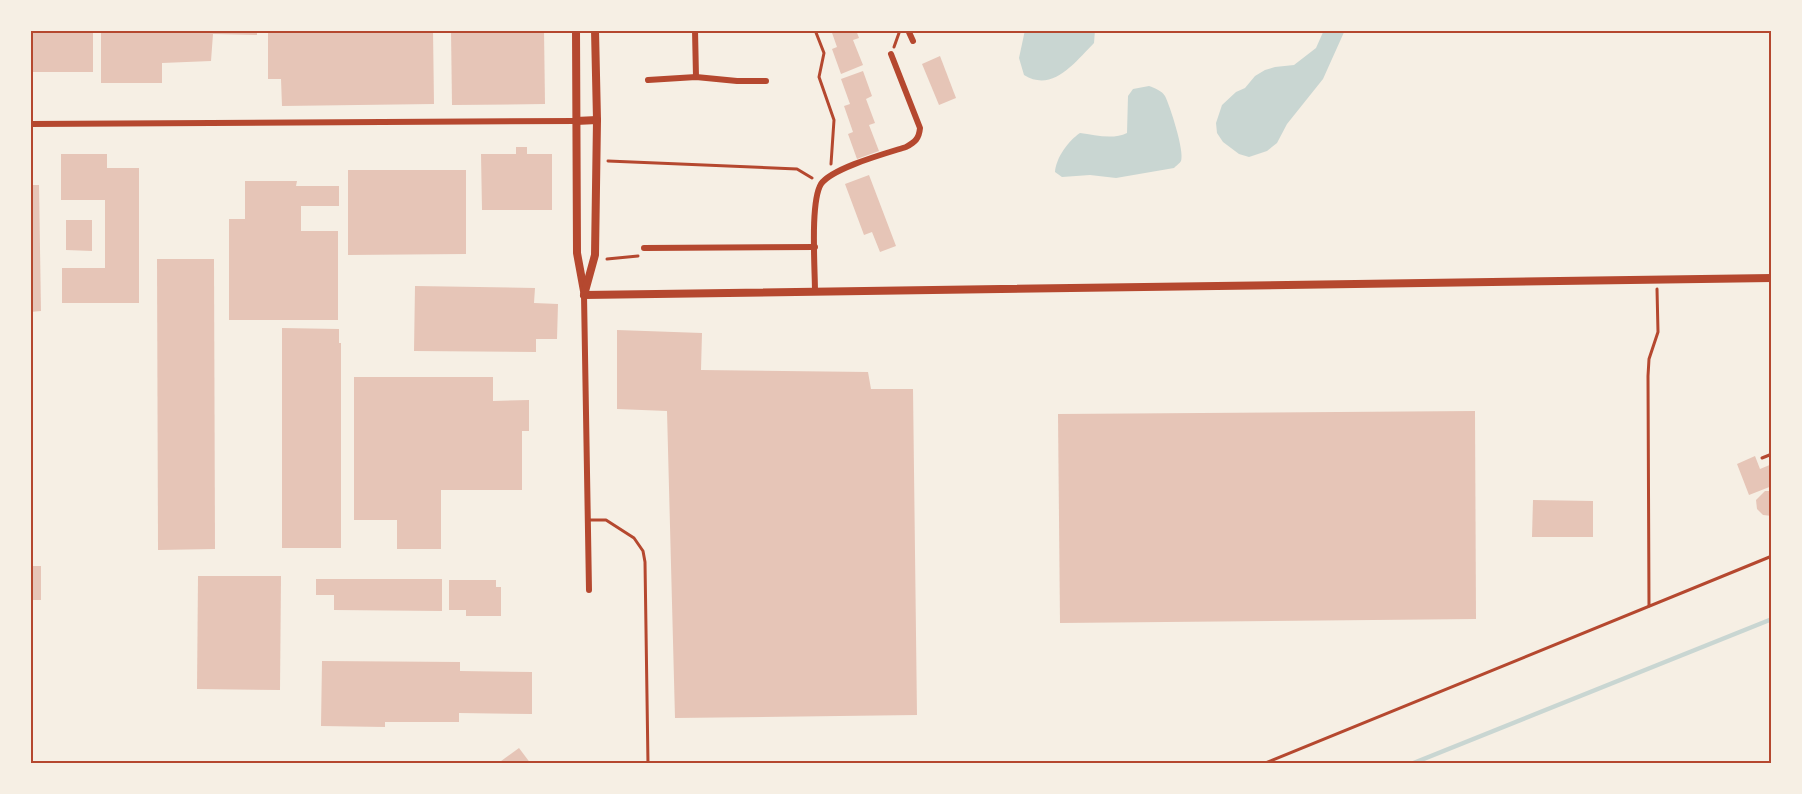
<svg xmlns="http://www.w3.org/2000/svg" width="1802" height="794" viewBox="0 0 1802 794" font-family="Arial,sans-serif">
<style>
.water{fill:#c9d6d2}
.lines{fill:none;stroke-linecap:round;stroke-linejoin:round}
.stream{stroke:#c9d6d2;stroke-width:4.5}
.building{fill:#e6c5b7}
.path{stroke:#b5482f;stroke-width:3}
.service{stroke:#b5482f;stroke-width:3}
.minor{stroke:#b5482f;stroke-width:6}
.tertiary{stroke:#b5482f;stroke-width:8}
.neatline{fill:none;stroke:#b5482f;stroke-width:2}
</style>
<rect width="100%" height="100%" fill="#f6efe4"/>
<!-- water -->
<g class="water">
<path d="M1025,30h70l-1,13c-19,19 -41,50 -70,32l-5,-17z"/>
<path d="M1324,30h21l-22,49 -36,45 -10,19 -10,8 -18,6 -10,-3 -16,-12 -6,-9 -1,-10 6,-18 14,-13 9,-4 10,-12 10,-6 10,-3 19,-2 22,-17z"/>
<path d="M1149,86c6,2 13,5 16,10 5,10 20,56 16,65 -1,2 -5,5 -7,7l-58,10 -26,-3 -28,2 -7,-5c1,-14 13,-31 25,-39 15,2 33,7 47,0l1,-37 5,-7z"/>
</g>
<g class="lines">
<!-- stream -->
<path class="stream" d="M1411,764l361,-145"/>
</g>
<!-- building -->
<g class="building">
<rect x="30" y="30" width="63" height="42"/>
<path d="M101,30h156v5l-44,-1 -2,27 -49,2v20h-61z"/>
<path d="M268,30h165l1,74 -152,2 -1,-27h-13z"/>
<path d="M451,30h93l1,74 -93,1z"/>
<path d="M831,30h25l3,8 -6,2 10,25 -22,9 -9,-25 5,-2z"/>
<path d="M940,56l16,42 -17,7 -17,-41z"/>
<path d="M863,71l9,25 -6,3 9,24 -6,2 10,26 -22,8 -9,-25 5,-2 -9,-26 6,-2 -9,-25z"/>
<path d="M516,147h11v7h25v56h-70l-1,-56h35z"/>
<path d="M61,154h46v14h32v135h-77v-35h43v-68h-44z"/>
<path d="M348,170h118v84l-118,1z"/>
<path d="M869,175l27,71 -16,6 -8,-20 -8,3 -19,-51z"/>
<path d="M245,181h52l-1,5h43v20h-38v25h37v89h-109v-101h16z"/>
<path d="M30,185h9l2,126 -11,1z"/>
<path d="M66,220h26v31l-26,-1z"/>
<path d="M157,259h57l1,290 -57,1z"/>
<path d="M415,286l120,2 -1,15 24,1 -1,35h-21v13l-122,-1z"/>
<path d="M282,328l57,1v14h2v205h-59z"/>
<path d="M617,330l85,3 -1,37 167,2 3,17h42l4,326 -242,3 -8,-307 -50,-2z"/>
<path d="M354,377h139v24l36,-1v31h-7v59h-81v59h-44v-29h-43z"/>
<path d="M1475,411l1,208 -416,4 -2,-209z"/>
<path d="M1755,456l5,13 12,-5v22l-23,9 -12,-31z"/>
<path d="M1765,491h7v25l-9,-1 -6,-6 -1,-9z"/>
<path d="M1533,500l60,1v36h-61z"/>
<rect x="30" y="566" width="11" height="34"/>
<path d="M198,576h83l-1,114 -83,-1z"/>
<path d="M316,579h126v32l-108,-1v-15h-18z"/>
<path d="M449,580h47v7h5v29h-35v-6h-17z"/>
<path d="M322,661l138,1v9l72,1v42l-73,-1v9h-74v5l-64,-1z"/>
<path d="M519,748l12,16h-34z"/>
</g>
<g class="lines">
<!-- path -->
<g class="path">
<path d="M815,30l9,23 -5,24 15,43 -3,44"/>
<path d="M894,47l5,-14"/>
<path d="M608,161l189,8 15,9"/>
<path d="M607,259l31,-3"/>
<path d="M1649,606l-1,-230 1,-17 9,-27 -1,-43"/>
<path d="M1263,764l509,-208"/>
</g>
<!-- service -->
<g class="service">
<path d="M1762,458l10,-4"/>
<path d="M588,520h18l28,18 9,13 2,11 3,202"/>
</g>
<!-- minor -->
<g class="minor">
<path d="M695,30l1,47"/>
<path d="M908,30l5,11"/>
<path d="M648,80l48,-3 41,4h29"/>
<path d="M30,124l546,-3"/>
<path d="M644,248l171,-1"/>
<path d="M815,292c0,-23 -5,-90 6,-108 11,-16 66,-31 85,-37 9,-5 13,-8 14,-19l-29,-74"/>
<path d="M584,295l5,295"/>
</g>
<!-- tertiary -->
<g class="tertiary">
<path d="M576,30l1,223 7,38"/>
<path d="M576,121l21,-1"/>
<path d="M584,295l1188,-17"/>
<path d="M584,295l11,-40 2,-135 -2,-90"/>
</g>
</g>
<!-- border -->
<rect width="1802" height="794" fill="none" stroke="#f6efe4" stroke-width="63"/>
<rect x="32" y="32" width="1738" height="730" class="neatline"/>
</svg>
